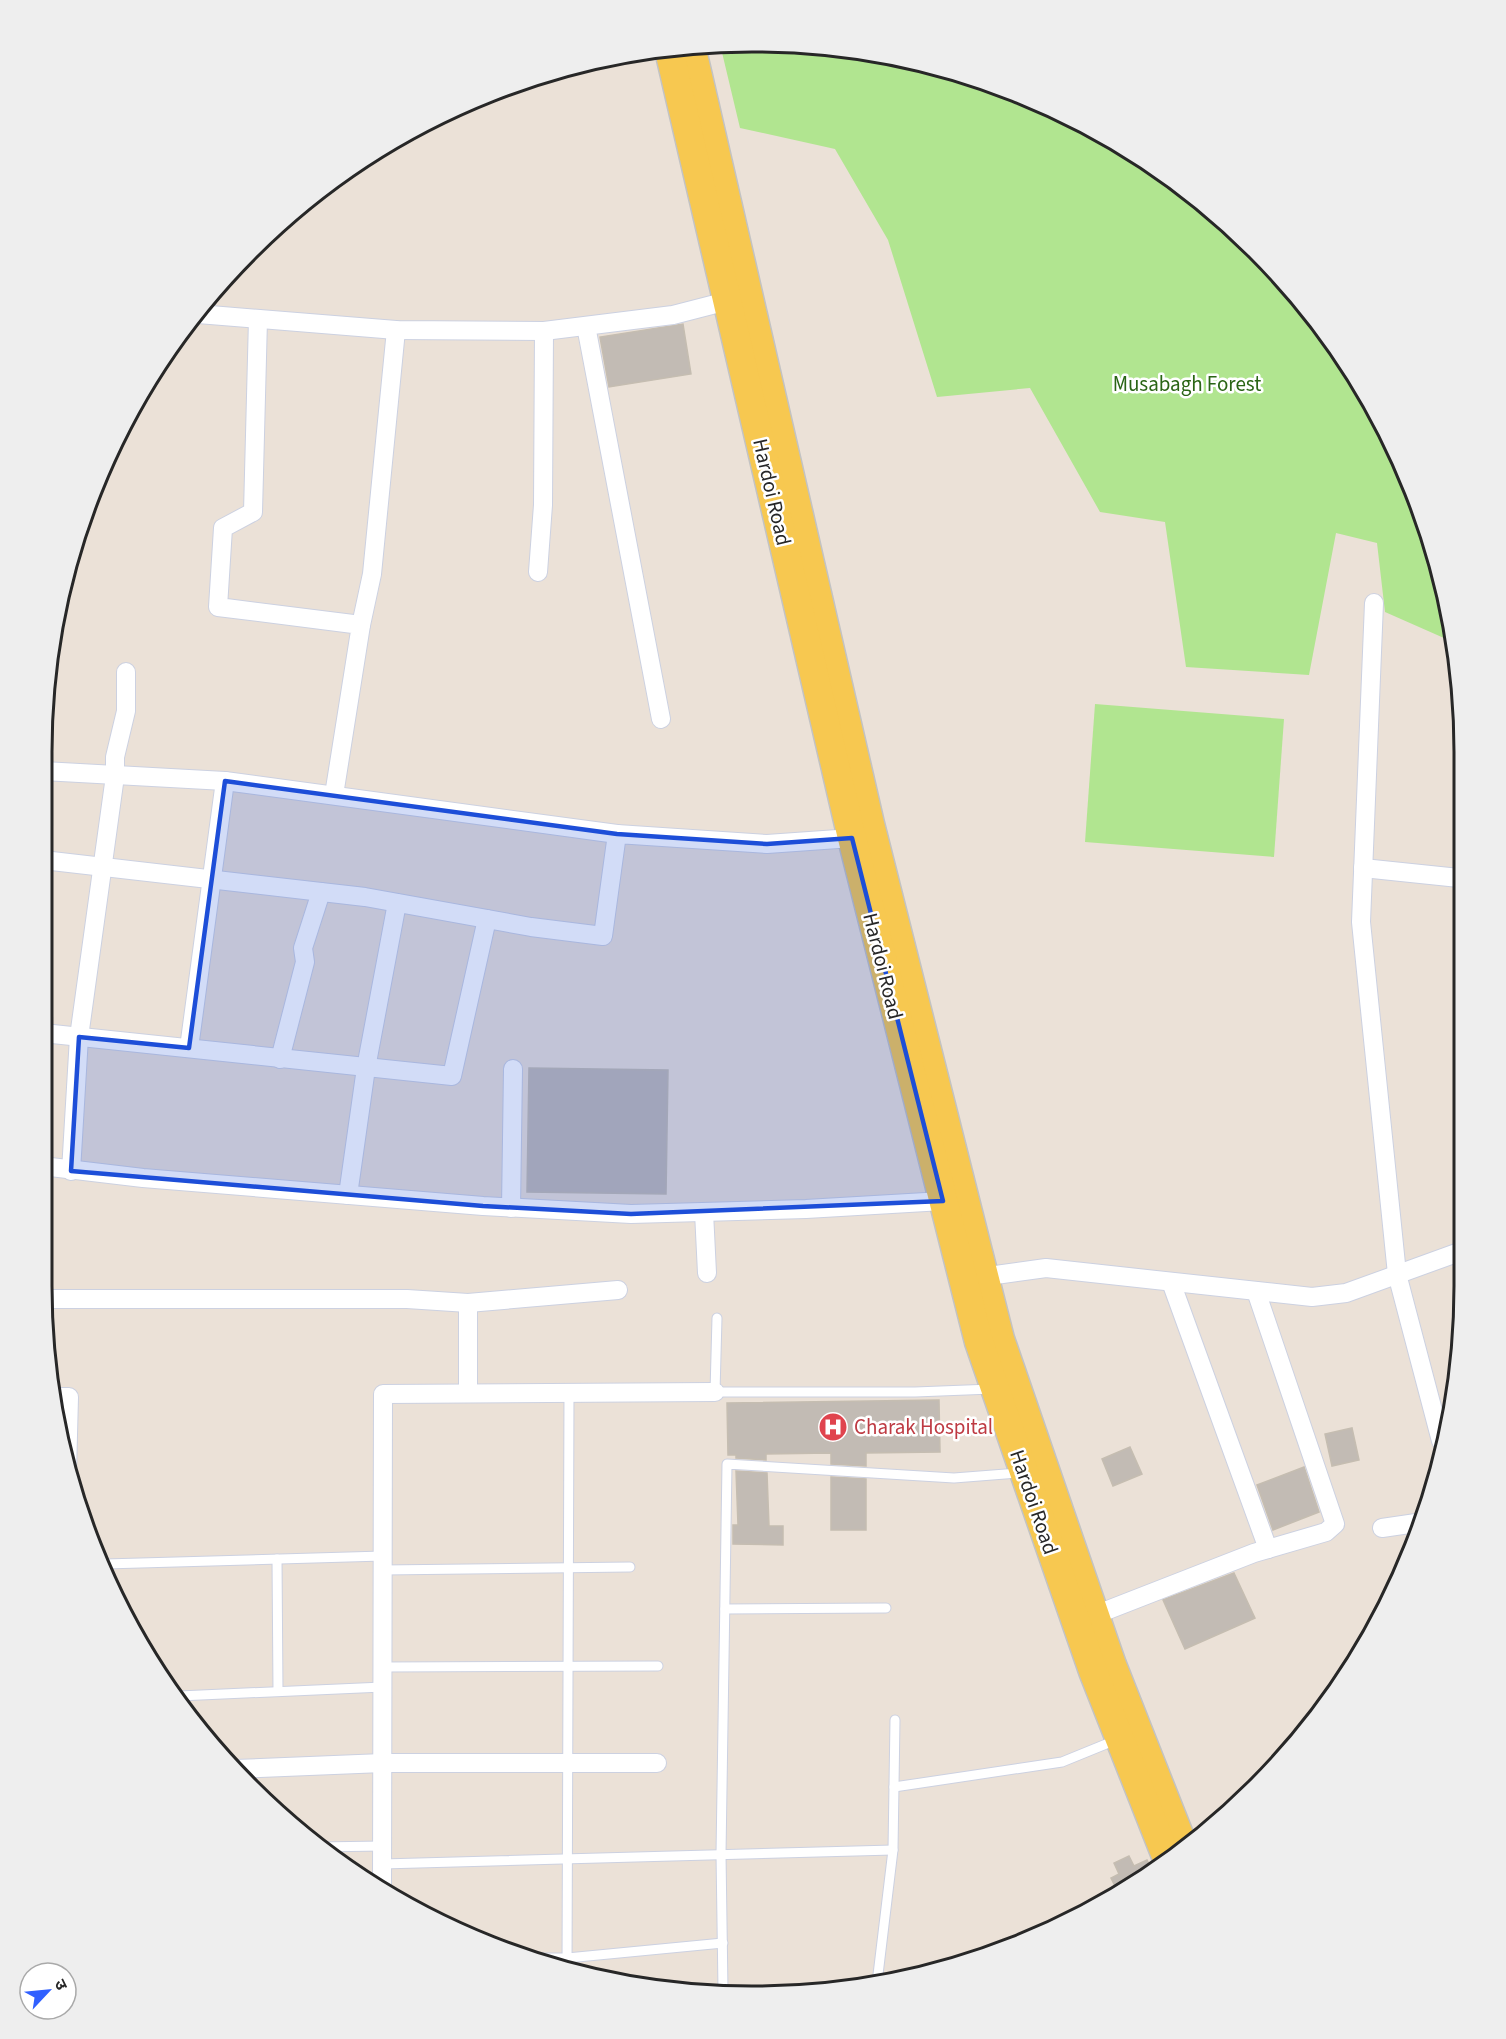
<svg xmlns="http://www.w3.org/2000/svg" width="1506" height="2039" viewBox="0 0 1506 2039" font-family="'Source Sans 3','Noto Sans Devanagari',sans-serif">
<style>
.green{fill:#b1e590}
.building{fill:#c2bbb4;stroke:#c5bdb1;stroke-width:1.5}
.lines{fill:none;stroke-linecap:round;stroke-linejoin:round}
.lane-casing{stroke:#ccd1e1;stroke-width:11}
.street-casing{stroke:#ccd1e1;stroke-width:20}
.primary-casing{stroke:#c3c3c3;stroke-width:31}
.lane{stroke:#fff;stroke-width:9}
.street{stroke:#fff;stroke-width:18}
.primary{stroke:#f7c850;stroke-width:28}
.marked{fill:#1d4ed8;fill-opacity:0.2;stroke:#1d4ed8;stroke-width:4.5;stroke-linejoin:round}
.labels{text-anchor:middle;stroke-width:5;stroke-linejoin:round;paint-order:stroke}
.park-label{font-size:21px;fill:#2a6515;stroke:#fff}
.street-label{font-size:21px;fill:#272727;stroke:#fff}
.health-label{font-size:21px;fill:#be3a42;stroke:#fff;text-anchor:start}
.rim{fill:none;stroke:#272727;stroke-width:3}
</style>
<rect width="100%" height="100%" fill="#ebe1d7"/>
<!-- green -->
<g class="green">
<path d="M720,44l126,4 136,32 127,57 113,82 95,101 93,161 43,161 -68,-30 -8,-69 -41,-10 -27,142 -123,-8 -21,-145 -65,-10 -70,-124 -93,9 -49,-157 -53,-91 -95,-21z"/>
<path d="M1095,704l189,15 -10,138 -189,-15z"/>
</g>
<!-- building -->
<g class="building">
<path d="M683,324l8,50 -82,13 -9,-50z"/>
<path d="M529,1068l139,2 -2,124 -139,-2z"/>
<path d="M939,1400l1,52 -74,1v13l-35,-2v-11l-65,1v6l-30,-2v-3h-8l-1,-52z"/>
<path d="M1352,1428l7,32 -27,6 -7,-32z"/>
<path d="M1130,1447l12,27 -29,12 -11,-27z"/>
<path d="M1304,1467l15,45 -46,18 -16,-45z"/>
<path d="M736,1471l31,2 2,53h14v19l-50,-1v-19h5z"/>
<path d="M831,1477l35,2v51h-35z"/>
<path d="M1234,1573l21,45 -70,31 -22,-49z"/>
<path d="M1129,1856l5,10 13,-6 5,10 -35,20 -6,-12 8,-4 -5,-11z"/>
</g>
<g class="lines">
<!-- lane casing -->
<g class="lane-casing">
<g id="lane">
<path d="M717,1318l-2,74h200l77,-3"/>
<path d="M277,1559l1,132"/>
<path d="M105,1564l278,-8"/>
<path d="M383,1570l247,-3"/>
<path d="M725,1609l161,-1"/>
<path d="M383,1667l275,-1"/>
<path d="M179,1696l204,-9"/>
<path d="M894,1787l168,-25 54,-22"/>
<path d="M317,1847l66,-1"/>
<path d="M382,1864l511,-14"/>
<path d="M541,1958h26l156,-15"/>
<path d="M567,1967l2,-574"/>
<path d="M877,1983l16,-133 2,-130"/>
<path d="M723,1990l-2,-136 6,-390 227,14 65,-5"/>
</g>
</g>
<!-- street casing -->
<g class="street-casing">
<g id="street">
<path d="M198,314l198,16 148,1 129,-16 62,-16"/>
<path d="M258,319l-5,193 -30,16 -5,79 143,18 -27,170"/>
<path d="M586,326l75,393"/>
<path d="M538,572l5,-67 1,-174"/>
<path d="M1374,603l-13,319 36,352 44,167"/>
<path d="M361,625l11,-51 24,-244"/>
<path d="M43,771l182,10 392,53"/>
<path d="M43,860l322,37 166,30 72,9 14,-102 150,10 85,-6"/>
<path d="M1363,868l96,10"/>
<path d="M43,1033l409,43 35,-157"/>
<path d="M189,1048l36,-267"/>
<path d="M280,1059l25,-97 -2,-14 18,-56"/>
<path d="M42,1166l101,12 340,28 148,8 175,-5 137,-8"/>
<path d="M71,1171l8,-134 36,-261v-19l11,-46v-39"/>
<path d="M348,1195l18,-127 31,-165"/>
<path d="M511,1208l2,-139"/>
<path d="M704,1212l3,61"/>
<path d="M974,1278l72,-10 266,29 34,-4 116,-42"/>
<path d="M1171,1282l97,267"/>
<path d="M44,1299h363l61,4 150,-13"/>
<path d="M468,1303v90"/>
<path d="M57,1397h12l-2,76"/>
<path d="M1382,1528l41,-6"/>
<path d="M1095,1615l159,-62 72,-21 9,-8 -79,-233"/>
<path d="M235,1769l148,-6h274"/>
<path d="M382,1889l1,-495 332,-2"/>
</g>
</g>
<!-- primary casing -->
<g class="primary-casing">
<g id="primary">
<path d="M691,46l179,778 130,515 112,326 73,185"/>
<path d="M669,50l183,788 127,504 114,329 75,190"/>
</g>
</g>
<!-- lane -->
<use href="#lane" class="lane"/>
<!-- street -->
<use href="#street" class="street"/>
<!-- primary -->
<use href="#primary" class="primary"/>
</g>
<!-- marked area -->
<path class="marked" d="M225,781l392,53 150,10 85,-6 91,363 -312,13 -148,-8 -412,-35 8,-134 110,11z"/>
<!-- icons -->
<defs>
<g id="hospital-disc" transform="scale(1.5)"><circle r="9.5" fill="#e0444e" stroke="#fff"/><path d="M-5-5h3v3.5h4V-5h3V5h-3V1.5h-4V5h-3Z" fill="#fff"/></g>
</defs>
<g fill-rule="evenodd">
<use href="#hospital-disc" x="833" y="1427"/>
</g>
<g class="labels">
<!-- park labels -->
<g class="park-label">
<text x="1187" y="391">Musabagh Forest</text>
</g>
<!-- street labels -->
<g class="street-label">
<text transform="translate(772 492) rotate(77)" y="7">Hardoi Road</text>
<text transform="translate(883 966) rotate(76)" y="7">Hardoi Road</text>
<text transform="translate(1034 1502) rotate(71)" y="7">Hardoi Road</text>
</g>
<!-- health labels -->
<g class="health-label">
<text x="854" y="1434">Charak Hospital</text>
</g>
</g>
<!-- crop -->
<path d="M0 0H1506V2039H0ZM752 52H754A700 700 0 0 1 1454 752V1286A700 700 0 0 1 754 1986H752A700 700 0 0 1 52 1286V752A700 700 0 0 1 752 52Z" fill="#eee" fill-rule="evenodd"/>
<path class="rim" d="M752 52H754A700 700 0 0 1 1454 752V1286A700 700 0 0 1 754 1986H752A700 700 0 0 1 52 1286V752A700 700 0 0 1 752 52Z"/>
<!-- north arrow -->
<g transform="translate(48 1991) rotate(64)"><circle r="28" fill="#ffffff" stroke="#a9a9a9" stroke-width="1.5"/>
<path d="M0-4.5L10 22L0 15L-10 22Z" fill="#3060ff"/>
<text y="-9" font-size="16" font-weight="bold" text-anchor="middle" fill="#272727">उ</text>
</g>
</svg>
